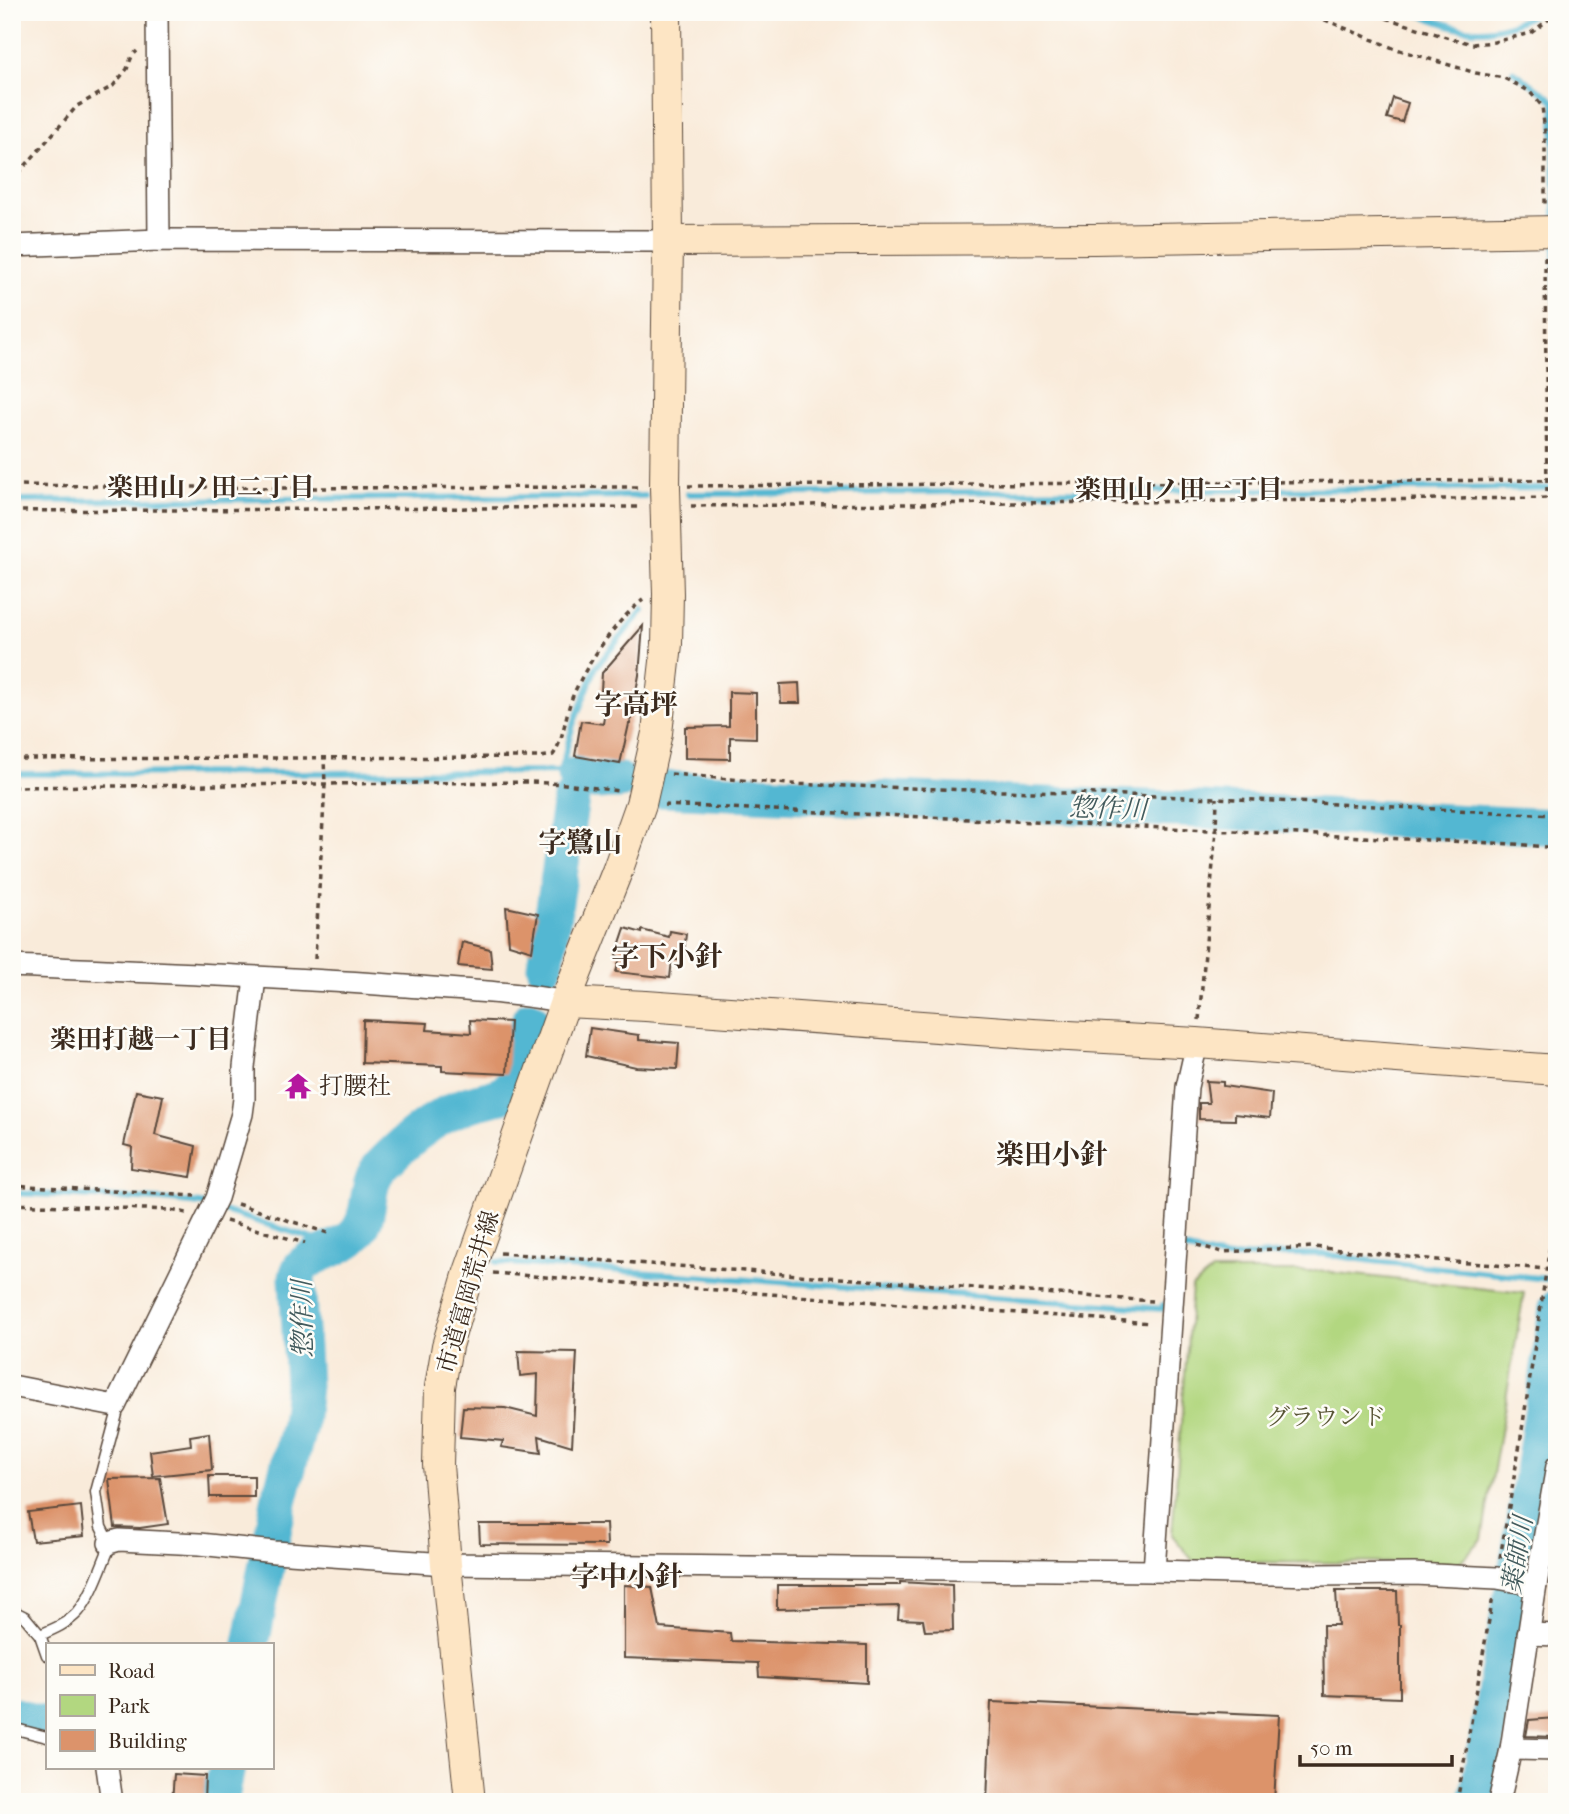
<svg xmlns="http://www.w3.org/2000/svg" width="1569" height="1814" viewBox="0 0 1569 1814" font-family="'IM FELL French Canon','Noto Serif JP',serif">
<style>
.green{fill:#b2d780;stroke:#76804f;stroke-width:2}
.lines{fill:none;stroke-linecap:round;stroke-linejoin:round}
.stream{stroke:#53b7d2;stroke-width:6}
.river{stroke:#53b7d2;stroke-width:37}
.building{fill:#dc936b}
.lane-casing{stroke:#58473a;stroke-width:13}
.street-casing{stroke:#58473a;stroke-width:24}
.secondary-casing{stroke:#58473a;stroke-width:32}
.path{stroke:#58473a;stroke-width:3.5;stroke-dasharray:5 5;stroke-linecap:butt}
.lane{stroke:#fff;stroke-width:10}
.street{stroke:#fff;stroke-width:21}
.secondary{stroke:#fde5c4;stroke-width:30}
.labels{text-anchor:middle;stroke-width:5;stroke-linejoin:round;paint-order:stroke}
.poi-label{font-size:24px;fill:#3b2a1e;stroke:#fdfcf7;text-anchor:start}
.street-label{font-size:24px;fill:#3b2a1e;stroke:#fdfcf7}
.park-label{font-size:24px;fill:#595536;stroke:#fdfcf7}
.neighbourhood-label{font-size:26px;font-weight:bold;fill:#3b2a1e;stroke:#fdfcf7}
.water-label{font-size:26px;font-style:italic;fill:#435b5d;stroke:#fdfcf7}
.quarter-label{font-size:28px;font-weight:bold;fill:#3b2a1e;stroke:#fdfcf7}
</style>
<rect width="100%" height="100%" fill="#fdfcf7"/>
<filter id="ink" filterUnits="userSpaceOnUse"><feTurbulence type="fractalNoise" baseFrequency=".0143" numOctaves="2"/><feDisplacementMap in="SourceGraphic" scale="14" xChannelSelector="R" yChannelSelector="G"/><feConvolveMatrix kernelMatrix="1 2 1 2 8 2 1 2 1" color-interpolation-filters="sRGB"/></filter>
<filter id="wash" filterUnits="userSpaceOnUse"><feTurbulence type="fractalNoise" baseFrequency=".00686" numOctaves="4" result="noise"/><feDisplacementMap in="SourceGraphic" scale="28" xChannelSelector="R" yChannelSelector="G"/><feGaussianBlur stdDeviation="1.57" result="paint"/><feColorMatrix in="noise" values="0 0 0 0 0 0 0 0 0 0 0 0 0 0 0 0 0 1.4 0 .05"/><feComposite in="paint" operator="in"/></filter>
<g filter="url(#wash)">
<rect width="100%" height="100%" fill="#f9ebda"/>
<!-- green -->
<path class="green" d="M1212,1271h106l206,22 -42,246 -23,24 -265,-1 -22,-27 20,-248z"/>
<g class="lines">
<!-- stream -->
<g class="stream">
<path d="M1412,12c21,7 44,18 66,18 18,1 44,-8 59,-18"/>
<path d="M1513,71l35,25 6,5 1,116"/>
<path d="M1555,248l2,128"/>
<path d="M688,494l869,-6"/>
<path d="M12,501l633,-5"/>
<path d="M560,772l13,-47 23,-58 47,-57"/>
<path d="M12,774l548,-2 15,3"/>
<path d="M12,1193l149,7 40,4 116,36"/>
<path d="M1179,1248l45,10 63,-4h37l49,7 184,19"/>
<path d="M496,1262l667,47v-4"/>
</g>
<!-- river -->
<g class="river">
<path d="M575,775l15,6h30"/>
<path d="M660,789l323,14 195,6 379,18"/>
<path d="M545,966l26,-167"/>
<path d="M251,1644l28,-142 20,-77 4,-40 -6,-108c1,-4 2,-7 4,-10 6,-10 40,-19 51,-29 23,-19 10,-52 29,-72 19,-20 43,-40 67,-53 8,-4 17,-8 25,-10 12,-4 26,-4 35,-13 15,-15 17,-50 22,-71"/>
<path d="M12,1715l35,11"/>
<path d="M220,1802l7,-35"/>
<path d="M1477,1802c26,-165 59,-328 80,-494"/>
</g>
</g>
<g id="blocks">
<!-- building -->
<g class="building">
<path d="M1393,98l15,5 -6,19 -15,-4z"/>
<path d="M643,626l-4,49 -9,49h-1l-9,40 -45,-8 6,-35 22,3 5,-32 -7,-1 1,-18z"/>
<path d="M799,683l1,20h-19l-1,-19z"/>
<path d="M729,692l27,1v45l-26,-1v22l-45,-1v-31l44,-1z"/>
<path d="M506,907l32,7 -6,37 -23,-7z"/>
<path d="M625,928l17,5v-3l27,7 1,-6 16,3 -3,26h-11l-2,18 -54,-6 4,-14 -4,-3z"/>
<path d="M462,942l28,7 2,20 -34,-3z"/>
<path d="M363,1020l65,3 -1,7 44,3 -1,-13 40,2 -3,52 -65,-3v-5l-80,-3z"/>
<path d="M590,1028l49,7v5l40,3 -2,26 -41,-2 -50,-11z"/>
<path d="M1206,1081l17,1v4l49,7 -2,25 -35,-4v6l-36,-1v-16h10z"/>
<path d="M136,1091l27,5 -8,39 41,11 -5,31 -60,-9 1,-21 -8,-2z"/>
<path d="M518,1351l59,1 -5,94 -33,-10 2,17 -40,-6 2,-6 -43,-4 3,-30 42,1 32,8 1,-42 -18,2z"/>
<path d="M209,1433l3,37 -59,6 -3,-25 41,-6 -1,-9z"/>
<path d="M209,1476h45v21h-44z"/>
<path d="M160,1478l8,46 -28,4 -25,-1 -6,-48z"/>
<path d="M81,1506l3,30 -51,5 -5,-29z"/>
<path d="M479,1524h127l1,21 -127,-1z"/>
<path d="M900,1582l52,3 1,45 -28,1 -2,-11 -25,-1 1,-13 -122,3v-24h123z"/>
<path d="M624,1585l28,2 8,41 70,5 1,8 136,4v38l-108,-6 -1,-14 -134,-5z"/>
<path d="M1336,1591h61l1,34h2v73l-76,-3 -1,-70h15z"/>
<path d="M991,1702l288,13 -5,87h-287z"/>
<path d="M1555,1718v19l-29,-1 3,-16z"/>
<path d="M174,1774l31,2 -1,26h-32z"/>
</g>
</g>
</g>
<g filter="url(#ink)">
<use href="#blocks" fill-opacity="0" stroke="#58473a" stroke-width="2"/>
<g class="lines">
<!-- lane casing -->
<g class="lane-casing">
<g id="lane">
<path d="M12,1614l5,-1 8,4 15,18"/>
<path d="M47,1655l-7,-20c14,-6 28,-12 38,-23 13,-15 22,-42 30,-61l1,-8 -8,-16 -5,-35 21,-78 -2,-8"/>
<path d="M12,1728l35,9"/>
</g>
</g>
<!-- street casing -->
<g class="street-casing">
<g id="street">
<path d="M157,12l2,228"/>
<path d="M12,246l147,-6 509,1"/>
<path d="M12,966c131,6 263,10 394,20 52,4 107,6 159,16"/>
<path d="M12,1386l103,20 102,-208 25,-84 2,-15v-32l11,-89"/>
<path d="M109,1543l10,-3 80,4 76,8 171,12 708,7 161,4 99,-1 83,4 39,7"/>
<path d="M1154,1571l33,-484 10,-44"/>
<path d="M1528,1634l29,1"/>
<path d="M1511,1749l46,1"/>
<path d="M107,1767l5,35"/>
<path d="M1499,1802l12,-53 25,-164 21,-119"/>
</g>
</g>
<!-- secondary casing -->
<g class="secondary-casing">
<g id="secondary">
<path d="M668,241l426,-2 463,-8"/>
<path d="M565,1002l81,4 386,28 165,9 360,27"/>
<path d="M470,1802l-24,-238 -8,-99 2,-78 7,-41 22,-74 96,-270 53,-133 23,-65 16,-71 10,-89 1,-50 -3,-107 3,-246 -2,-229"/>
</g>
</g>
<!-- path -->
<g class="path">
<path d="M1306,12l87,36 83,25 28,5 25,13 13,15 3,27v74"/>
<path d="M1367,12l82,26 24,6 21,-2 37,-9 26,-20"/>
<path d="M12,181l65,-75 36,-20 14,-17 5,-13 5,-5"/>
<path d="M1545,257l2,242"/>
<path d="M12,485l271,3 359,-1"/>
<path d="M688,486l859,-6"/>
<path d="M691,506l866,-8"/>
<path d="M12,511l629,-4"/>
<path d="M12,759l528,-2 13,-2c11,-16 12,-39 19,-57 13,-32 43,-77 71,-98"/>
<path d="M671,774l117,10 429,14 340,17"/>
<path d="M12,787l519,-5 34,2 54,7"/>
<path d="M664,805l851,39 42,4"/>
<path d="M315,959l10,-174 -1,-27"/>
<path d="M1199,1020l17,-190 1,-32"/>
<path d="M12,1185l183,11"/>
<path d="M12,1204l158,6 17,3"/>
<path d="M237,1204l94,30"/>
<path d="M226,1221l79,22"/>
<path d="M1197,1245l25,7 91,-5 143,15 91,7"/>
<path d="M500,1253l652,48"/>
<path d="M493,1273l658,50"/>
<path d="M1500,1558l20,-115 37,-243"/>
<path d="M1457,1802l36,-205"/>
</g>
<!-- lane -->
<use href="#lane" class="lane"/>
<!-- street -->
<use href="#street" class="street"/>
<!-- secondary -->
<use href="#secondary" class="secondary"/>
</g>
</g>
<!-- icons -->
<defs>
<g id="temple-bare" transform="scale(2.1)"><path d="M0-6L5-2H3V0L6.5 2.5H4V6H1.5V3h-3V6H-4V2.5H-6.5L-3 0V-2H-5Z" fill="#b5179e" stroke="#fdfcf7" stroke-width="2.5" paint-order="stroke"/></g>
</defs>
<g fill-rule="evenodd">
<use href="#temple-bare" x="298" y="1086"/>
</g>
<g class="labels">
<!-- poi labels -->
<g class="poi-label">
<text x="319" y="1094">打腰社</text>
</g>
<!-- street labels -->
<g class="street-label">
<text transform="translate(468 1292) rotate(-74)" y="8">市道富岡荒井線</text>
</g>
<!-- park labels -->
<g class="park-label">
<text x="1326" y="1425">グラウンド</text>
</g>
<!-- neighbourhood labels -->
<g class="neighbourhood-label">
<text x="211" y="496">楽田山ノ田二丁目</text>
<text x="1179" y="498">楽田山ノ田一丁目</text>
<text x="141" y="1048">楽田打越一丁目</text>
</g>
<!-- water labels -->
<g class="water-label">
<text transform="translate(1108 808) rotate(2)" y="9">惣作川</text>
<text transform="translate(302 1319) rotate(-91)" y="9">惣作川</text>
<text transform="translate(1517 1555) rotate(-81)" y="9">薬師川</text>
</g>
<!-- quarter labels -->
<g class="quarter-label">
<text x="636" y="714">字高坪</text>
<text x="580" y="852">字鷺山</text>
<text x="667" y="966">字下小針</text>
<text x="1052" y="1164">楽田小針</text>
<text x="627" y="1586">字中小針</text>
</g>
</g>
<!-- margin -->
<rect width="1569" height="1814" fill="none" stroke="#fdfcf7" stroke-width="42"/>
<!-- legend -->
<rect x="46" y="1643" width="228" height="126" fill="#fdfcf7" stroke="#afa8a0" stroke-width="2"/>
<rect x="60" y="1665" width="35" height="10" fill="#fde5c4" stroke="#afa8a0" stroke-width="2"/>
<text x="108" y="1678" font-size="21" fill="#3b2a1e">Road</text>
<rect x="60" y="1695" width="35" height="21" fill="#b2d780" stroke="#afa8a0" stroke-width="2"/>
<text x="108" y="1713" font-size="21" fill="#3b2a1e">Park</text>
<rect x="60" y="1730" width="35" height="21" fill="#dc936b" stroke="#afa8a0" stroke-width="2"/>
<text x="108" y="1748" font-size="21" fill="#3b2a1e">Building</text>
<!-- scale -->
<path d="M1300 1755v10h152v-10" fill="none" stroke="#3b2a1e" stroke-width="3.5"/>
<text x="1310" y="1755" font-size="21" fill="#3b2a1e" stroke="#fdfcf7" stroke-width="5" paint-order="stroke">50 m</text>
</svg>
